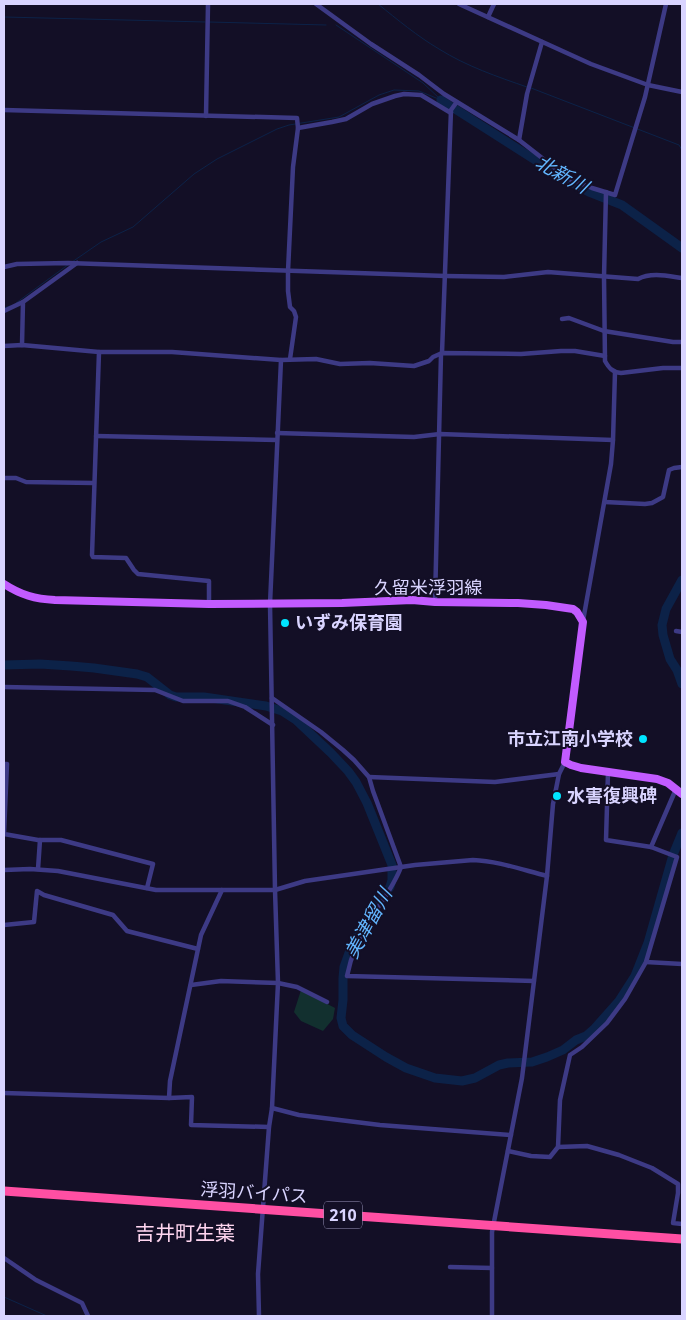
<svg xmlns="http://www.w3.org/2000/svg" width="686" height="1320" viewBox="0 0 686 1320" font-family="'Noto Sans','Noto Sans JP',sans-serif">
<style>
.green{fill:#12302f}
.lines{fill:none;stroke-linecap:round;stroke-linejoin:round}
.stream{stroke:#0c2248;stroke-width:1}
.river{stroke:#0c2248;stroke-width:9}
.street{stroke:#3d3a85;stroke-width:4.5}
.primary{stroke:#c25bff;stroke-width:8}
.highway{stroke:#ff4fa3;stroke-width:9}
.poi-dot{fill:#00e5ff;stroke:#130f26;stroke-width:2}
.labels{text-anchor:middle;stroke-width:4;stroke-linejoin:round;paint-order:stroke}
.shield{fill:#130f26;stroke:#9e99be;stroke-width:1}
.shield-label{font-size:16px;font-weight:bold;fill:#d9d4ff}
.street-label{font-size:18px;fill:#d9d4ff;stroke:#130f26}
.poi-label{font-size:18px;font-weight:bold;fill:#d9d4ff;stroke:#130f26;text-anchor:start}
.water-label{font-size:19px;font-style:italic;fill:#62b6ff;stroke:#130f26}
.quarter-label{font-size:20px;fill:#ffd6f0;stroke:#130f26}
</style>
<rect width="100%" height="100%" fill="#130f26"/>
<!-- green -->
<path class="green" d="M301,990l34,18 -2,11 -10,12 -22,-10 -7,-9z"/>
<g class="lines">
<!-- stream -->
<g class="stream">
<path d="M378,4c20,16 39,32 61,45 27,17 59,28 88,38"/>
<path d="M4,17l201,5"/>
<path d="M209,22l117,3"/>
<path d="M336,25l87,58 16,15"/>
<path d="M531,88l148,57 3,5"/>
<path d="M72,262l29,-20 32,-15 61,-53 23,-15 60,-30 12,-4 50,-8 40,-22 15,-5 25,1 22,9"/>
<path d="M16,303l53,-39"/>
<path d="M4,308l6,-2"/>
<path d="M4,1297l43,19"/>
</g>
<!-- river -->
<g class="river">
<path d="M441,100l124,79 24,13 33,13 60,43"/>
<path d="M682,580l-16,29 -4,16 1,10 7,24 7,11 5,14"/>
<path d="M4,665l36,-1 31,2 23,2 43,6 10,3 23,18 6,2h28l62,9 16,5 14,9 35,33 17,18 8,11 11,21 25,62v15l-2,7 -19,25 -16,27 -6,14 -5,14 -1,11v22l-2,18 2,8 9,9 34,22 20,11 29,10 27,3 13,-3 24,-13 9,-2 24,-1 15,-5 16,-7 13,-10 10,-4 9,-8 24,-27 16,-25 13,-33 25,-88 9,-22"/>
</g>
<!-- street -->
<g class="street">
<path d="M316,4l55,40 48,31 25,19 75,46 50,39 23,9 23,7 30,-98 21,-93"/>
<path d="M459,4l132,60 57,21 34,7"/>
<path d="M488,17l6,-13"/>
<path d="M4,110l293,8 1,10 -5,39 -5,104v20l2,16 4,4 2,6 -6,42"/>
<path d="M206,116l2,-112"/>
<path d="M298,128l34,-6 14,-3 26,-15 23,-8 9,-2 17,1 30,18"/>
<path d="M519,140l8,-46 15,-52"/>
<path d="M606,192l-2,85 1,84c4,7 7,11 16,12l42,-5h19"/>
<path d="M4,267l13,-3 51,-1 378,13 58,1 44,-5 90,7c13,-7 30,-3 44,-1"/>
<path d="M4,311l19,-9"/>
<path d="M562,319l7,-1 35,13 69,11h9"/>
<path d="M22,345l1,-43 54,-39"/>
<path d="M4,346l18,-1 77,7h73l109,8 35,-1 24,5 30,-1 44,3 15,-5 4,-4 9,-4 79,1 40,-3h14l30,5"/>
<path d="M99,352l-7,203 1,2 33,1 8,12 4,4 71,7v23"/>
<path d="M442,353l9,-243 5,-7"/>
<path d="M277,433l137,4 26,-3 173,6"/>
<path d="M96,436l181,4"/>
<path d="M4,478h12l10,4 68,1"/>
<path d="M605,502l40,2 7,-1 11,-6 6,-27 5,-2 8,-1"/>
<path d="M435,602l6,-248"/>
<path d="M583,621l28,-157 2,-24 2,-68"/>
<path d="M676,631l6,1"/>
<path d="M4,687l151,3 28,11h45l17,6 28,18"/>
<path d="M272,698l49,34 22,18 11,10 15,17 4,14 28,76c-7,19 -19,34 -30,51 -11,17 -20,38 -24,58l187,5"/>
<path d="M4,764h3l-3,70 34,6h23l92,24 -6,24"/>
<path d="M369,777l126,5 64,-8"/>
<path d="M651,847l25,-58"/>
<path d="M38,869l2,-29"/>
<path d="M4,870l26,-1 28,2 98,19h119l30,-9 110,-16 58,-5c25,1 50,10 74,16"/>
<path d="M4,925l30,-3 3,-31 7,4 69,20 14,16 71,18"/>
<path d="M646,962l36,2"/>
<path d="M191,985l30,-4 57,2 19,4 30,15"/>
<path d="M4,1093l165,5 23,-1 -1,28 78,2"/>
<path d="M169,1098l1,-17 31,-146 21,-45"/>
<path d="M272,1108l27,7 81,10 131,10"/>
<path d="M558,1147l29,-1 32,9 33,13 26,16v9l-5,30 9,1"/>
<path d="M508,1151l23,5 19,1 8,-10 2,-47 10,-45 12,-8 25,-24 18,-24 21,-37 31,-105 -26,-10 -45,-7 2,-68"/>
<path d="M4,1258l32,22 46,23 6,13"/>
<path d="M450,1267l42,1"/>
<path d="M259,1316l-1,-42 11,-147 3,-19 6,-125 -3,-93 -5,-286 11,-244"/>
<path d="M492,1316v-84l30,-154 25,-202 6,-72 6,-30 6,-12"/>
</g>
<!-- primary -->
<path class="primary" d="M4,584c17,11 31,15 51,16l154,4 133,-1 70,-3 23,2 83,1 28,2 27,4 4,3 6,10 -18,140 6,3 10,3 76,11 11,4 14,11"/>
<!-- highway -->
<path class="highway" d="M4,1191l678,48"/>
</g>
<!-- markers -->
<g class="poi-dot">
<circle cx="285" cy="623" r="5"/>
<circle cx="643" cy="739" r="5"/>
<circle cx="557" cy="796" r="5"/>
</g>
<g class="labels">
<!-- shield labels -->
<rect class="shield" x="324" y="1201.5" width="38" height="27" rx="4"/>
<g class="shield-label">
<text x="343" y="1221">210</text>
</g>
<!-- street labels -->
<g class="street-label">
<text x="428" y="594">久留米浮羽線</text>
<text transform="translate(254 1193) rotate(4)" y="6">浮羽バイパス</text>
</g>
<!-- poi labels -->
<g class="poi-label">
<text x="295" y="629">いずみ保育園</text>
<text x="633" y="745" text-anchor="end">市立江南小学校</text>
<text x="567" y="802">水害復興碑</text>
</g>
<!-- water labels -->
<g class="water-label">
<text transform="translate(562 174) rotate(29)" y="7">北新川</text>
<text transform="translate(368 923) rotate(-61)" y="7">美津留川</text>
</g>
<!-- quarter labels -->
<g class="quarter-label">
<text x="185" y="1240">吉井町生葉</text>
</g>
</g>
<!-- border -->
<rect width="686" height="1320" fill="none" stroke="#d9d4ff" stroke-width="10"/>
</svg>
